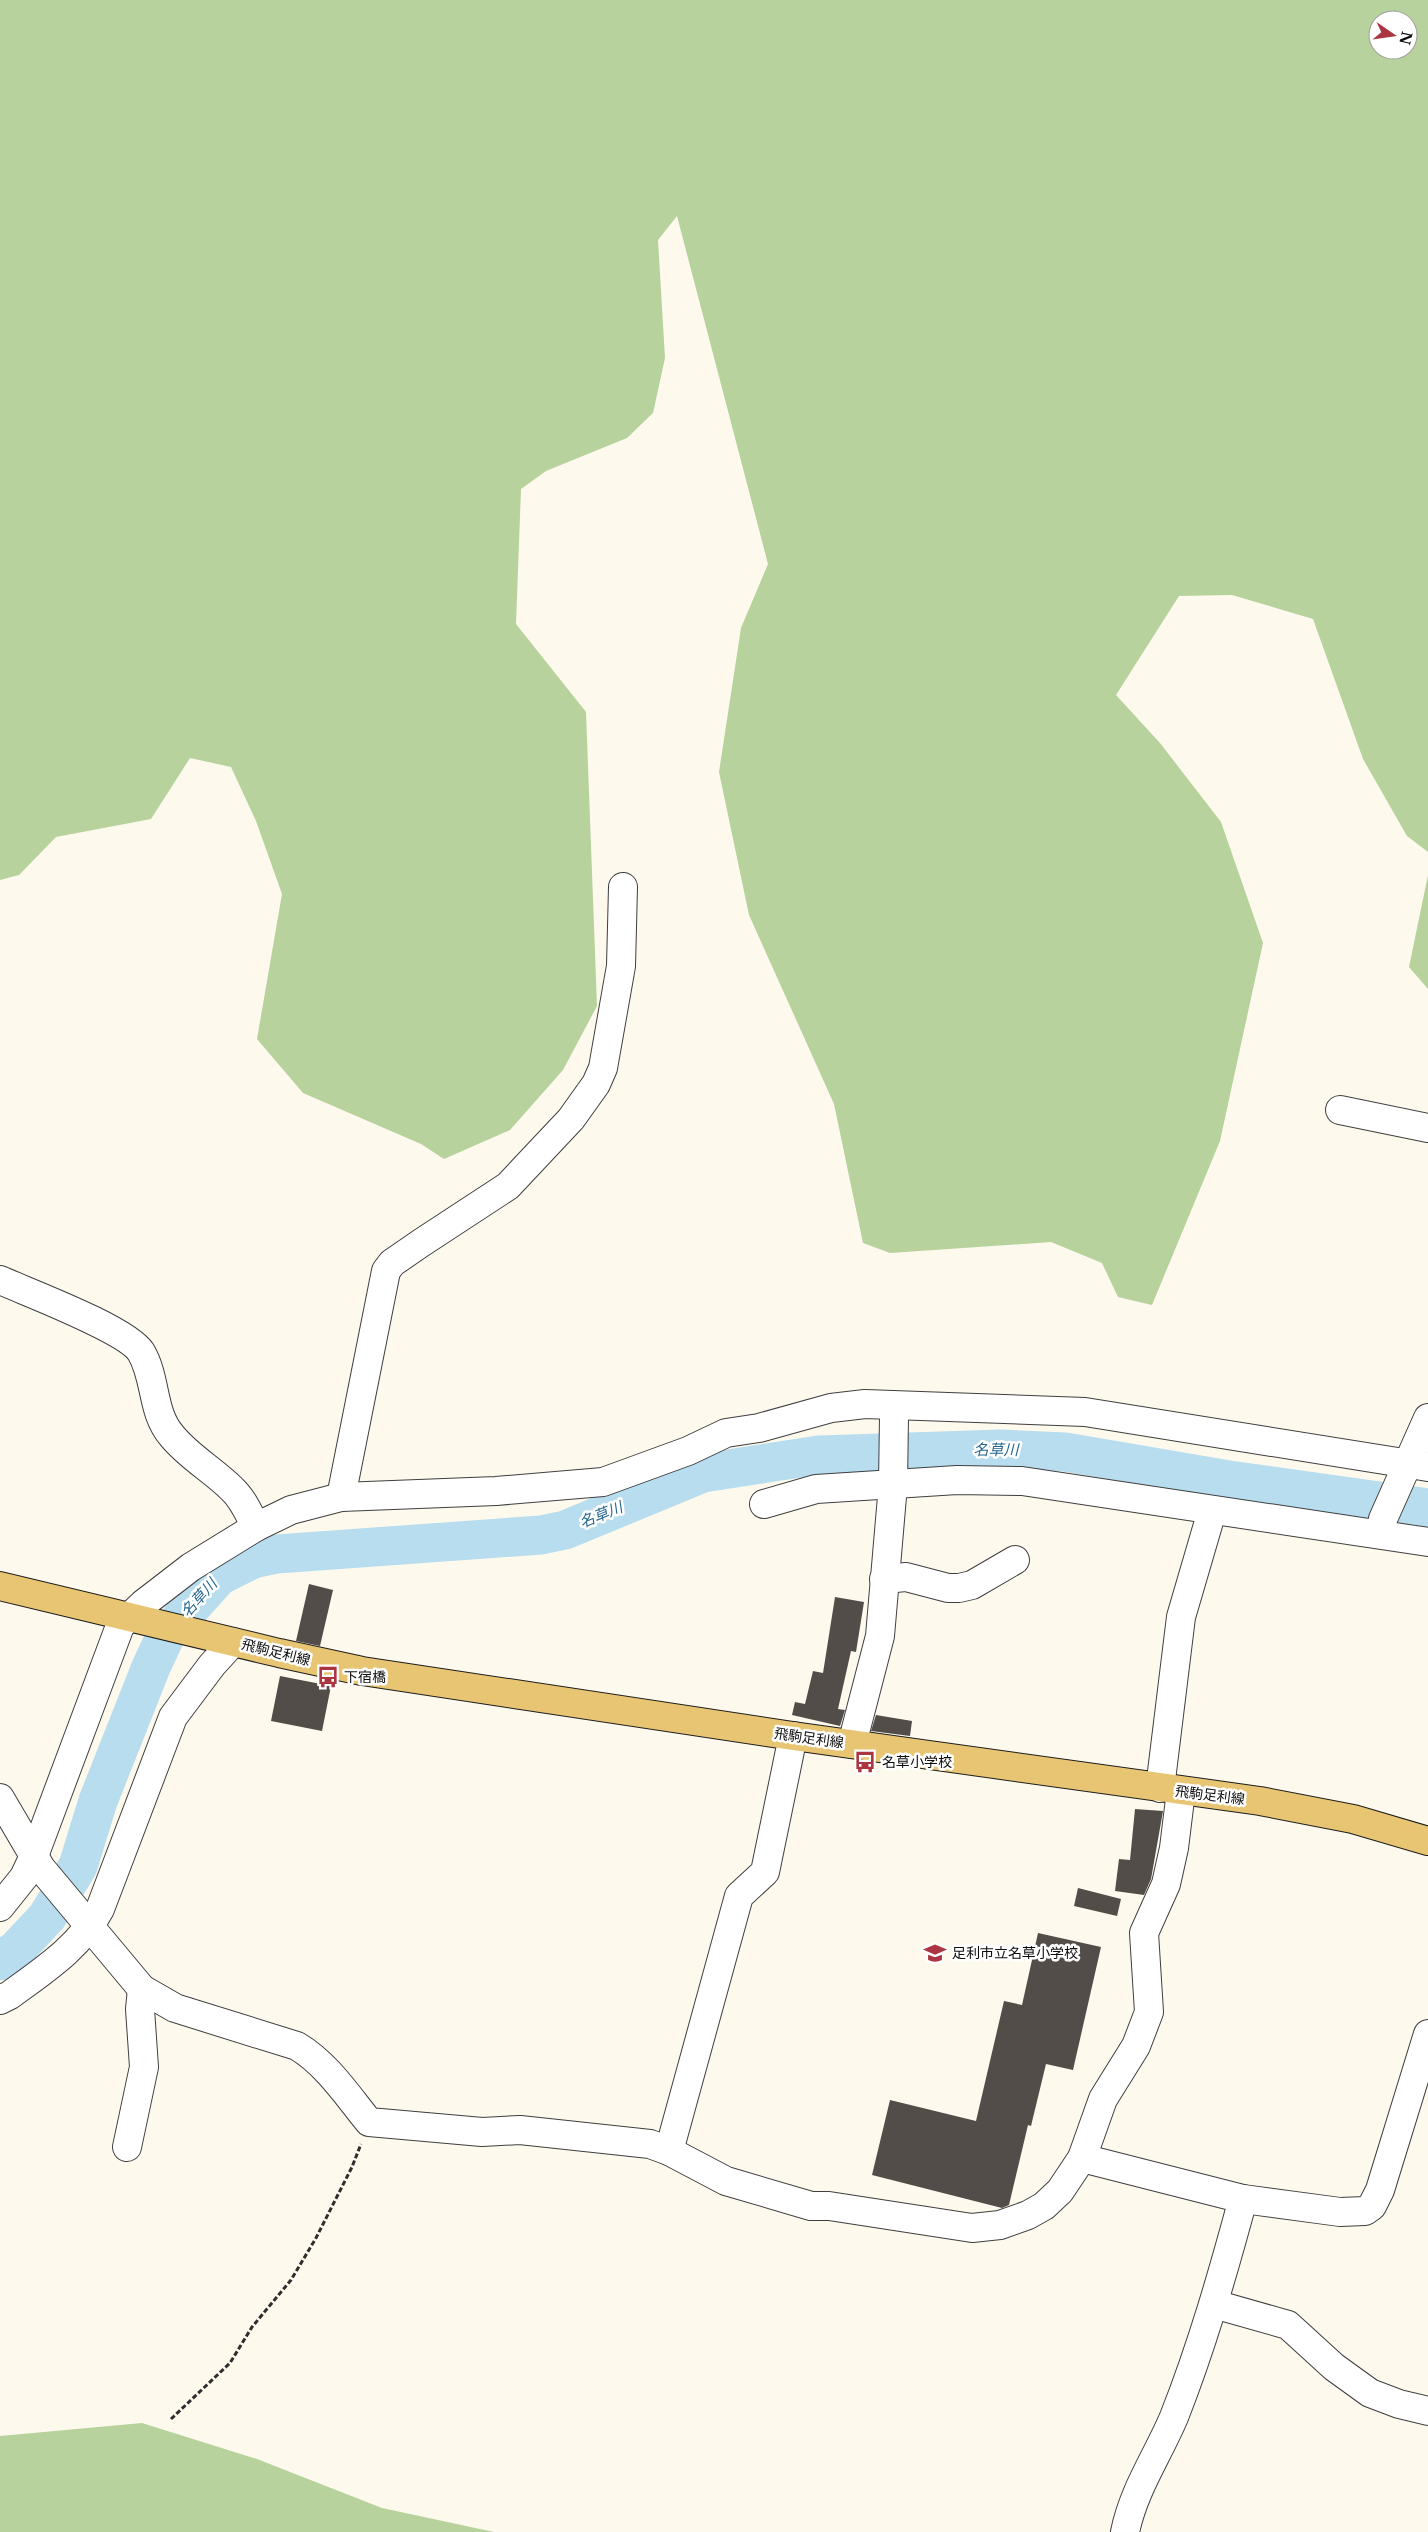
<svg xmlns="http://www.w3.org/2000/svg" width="1428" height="2532" viewBox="0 0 1428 2532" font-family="'Libre Baskerville','Noto Sans JP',serif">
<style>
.forest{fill:#b7d29c;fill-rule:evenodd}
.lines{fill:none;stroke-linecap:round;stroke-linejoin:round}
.river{stroke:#b8ddee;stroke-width:39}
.building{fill:#534d4a}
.minor-casing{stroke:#3f3f3f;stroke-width:30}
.major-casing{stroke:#1d1d1d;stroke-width:30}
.path{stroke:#2e2e2e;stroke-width:3;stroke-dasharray:5 2.5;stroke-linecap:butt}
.minor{stroke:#fff;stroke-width:28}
.major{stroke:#e8c572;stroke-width:28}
.labels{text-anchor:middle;stroke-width:5;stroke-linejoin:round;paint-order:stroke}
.street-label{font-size:14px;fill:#0c0c0c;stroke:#fff}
.poi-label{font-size:14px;fill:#0c0c0c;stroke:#fff;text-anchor:start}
.water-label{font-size:15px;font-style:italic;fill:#25668e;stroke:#fff}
</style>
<rect width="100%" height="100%" fill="#fdf9ed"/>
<!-- forest -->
<g class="forest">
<path d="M0,0h1428v852l-21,-16 -44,-77 -50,-140 -81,-24 -53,1 -63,99 44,48 61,79 42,121 -43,198 -68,164 -34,-8 -16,-34 -51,-21 -161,11 -27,-10 -29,-139 -85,-189 -30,-143 22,-144 27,-64 -91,-348 -19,24 7,118 -12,55 -26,25 -81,33 -25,18 -5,135 70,88 11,294 -34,64 -53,60 -66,29 -23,-15 -118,-51 -46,-54 25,-145 -26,-73 -25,-54 -41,-9 -39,61 -95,18 -37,38 -19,5zM1378,20h30v30h-30z"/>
<path d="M1428,875v114l-19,-22z"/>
<path d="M142,2423l115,36 125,49 112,24h-494v-96z"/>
</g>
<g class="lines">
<!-- river -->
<path class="river" d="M0,1961l16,-11 31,-33 31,-51 20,-65 53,-134 15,-32 53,-59 34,-17 24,-5 264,-19 24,-5 138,-57 116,-18 181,-6 65,3 164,28 199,28"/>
</g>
<!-- building -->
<g class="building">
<path d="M309,1584l24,6 -13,56 -24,-5z"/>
<path d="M835,1597l29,5 -8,50 -5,-1 -13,58 7,1 -5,16 -48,-11 3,-13 10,2 8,-33 10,2z"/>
<path d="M280,1676l51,10 -9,45 -51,-10z"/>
<path d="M876,1715l36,6 -2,15 -39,-5z"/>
<path d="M1135,1809l28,2 -12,68 -7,16 -29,-4 4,-32 11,1z"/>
<path d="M1078,1888l43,11 -4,17 -43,-10z"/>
<path d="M1038,1933l63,14 -28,123 -27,-6 -15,62 -3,-1 -19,80 -7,3 -130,-33 18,-75 86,21 28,-120 18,4z"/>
</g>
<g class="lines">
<!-- minor casing -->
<g class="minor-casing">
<g id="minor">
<path d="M1340,1110l88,18"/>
<path d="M0,1280c29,13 126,49 141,72 16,27 10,60 31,84 17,21 41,34 60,53 11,10 17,25 24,38"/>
<path d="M341,1497l45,-226 6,-8 29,-20 87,-57 63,-67 25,-35 7,-16 18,-102 2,-79"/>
<path d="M764,1504l52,-15 141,-9 65,1 406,61"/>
<path d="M1380,1534l3,-15 45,-101"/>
<path d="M884,1579l22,-2 42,11h11l13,-3 43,-25"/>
<path d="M852,1744l28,-108 13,-151 1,-69 -2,-11"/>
<path d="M1160,1788l21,-171 31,-106"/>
<path d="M0,1798l41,70 101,121 33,19 122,38c30,18 50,49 72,76l113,10 38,-2 130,14 19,7 57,30 85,25h18l143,22 28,-3 28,-10 16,-9 16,-15 22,-33 21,-59 33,-53 13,-34 -5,-79 22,-49 8,-36 7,-57"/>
<path d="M0,1907l24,-30 10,-21 86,-230 23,-22 48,-37 65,-40 35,-17 50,-13 155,-6 107,-9 85,-31 38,-18 33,-5 72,-20 34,-4 220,8 343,55"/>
<path d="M0,2000l10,-5c34,-25 70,-48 90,-86l73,-192 39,-52 21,-23"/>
<path d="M127,2147l17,-80 -4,-58 2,-20"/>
<path d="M669,2151l70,-255 26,-24 28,-136"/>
<path d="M1082,2158l161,41 97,13 25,-1 7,-5 8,-16 48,-156"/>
<path d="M1214,2304l74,21 46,42 36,26 29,11 29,7"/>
<path d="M1125,2532c9,-43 32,-75 49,-115 28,-71 49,-144 69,-218"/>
</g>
</g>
<!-- major casing -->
<g class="major-casing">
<path id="major" d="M0,1586l279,67 83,18 431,65 467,65 93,18 75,22"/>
</g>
<!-- path -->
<path class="path" d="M171,2419l59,-56 22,-36 39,-47 25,-42 36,-71 9,-23"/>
<!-- minor -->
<use href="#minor" class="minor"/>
<!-- major -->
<use href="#major" class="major"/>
</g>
<!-- icons -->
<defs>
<g id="bus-bare" transform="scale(1.725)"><path d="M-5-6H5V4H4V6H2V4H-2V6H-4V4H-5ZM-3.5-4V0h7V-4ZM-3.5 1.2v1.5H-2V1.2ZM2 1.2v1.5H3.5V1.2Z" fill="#ab3541" stroke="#fff" stroke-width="2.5" paint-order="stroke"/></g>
<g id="school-bare" transform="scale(1.725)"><path d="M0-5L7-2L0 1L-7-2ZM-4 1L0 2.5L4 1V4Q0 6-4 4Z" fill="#ab3541" stroke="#fff" stroke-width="2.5" paint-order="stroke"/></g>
</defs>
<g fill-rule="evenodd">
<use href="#bus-bare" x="328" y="1677"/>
<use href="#bus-bare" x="865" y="1762"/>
<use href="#school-bare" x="935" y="1953"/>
</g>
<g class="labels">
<!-- street labels -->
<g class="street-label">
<text transform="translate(276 1652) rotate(14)" y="5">飛駒足利線</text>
<text transform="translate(809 1738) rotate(8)" y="5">飛駒足利線</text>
<text transform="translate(1210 1795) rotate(7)" y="5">飛駒足利線</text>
</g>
<!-- poi labels -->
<g class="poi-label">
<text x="344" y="1682">下宿橋</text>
<text x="882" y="1767">名草小学校</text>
<text x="952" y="1958">足利市立名草小学校</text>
</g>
<!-- water labels -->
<g class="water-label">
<text x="996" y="1455">名草川</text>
<text transform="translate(601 1515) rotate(-22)" y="5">名草川</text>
<text transform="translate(199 1598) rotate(-48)" y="5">名草川</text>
</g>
</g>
<!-- north arrow -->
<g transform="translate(1393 35) rotate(103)"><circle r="24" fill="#ffffff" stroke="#9e9e9e"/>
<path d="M0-4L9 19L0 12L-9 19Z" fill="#ab3541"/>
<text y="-8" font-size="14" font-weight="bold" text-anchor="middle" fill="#0c0c0c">N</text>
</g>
</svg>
